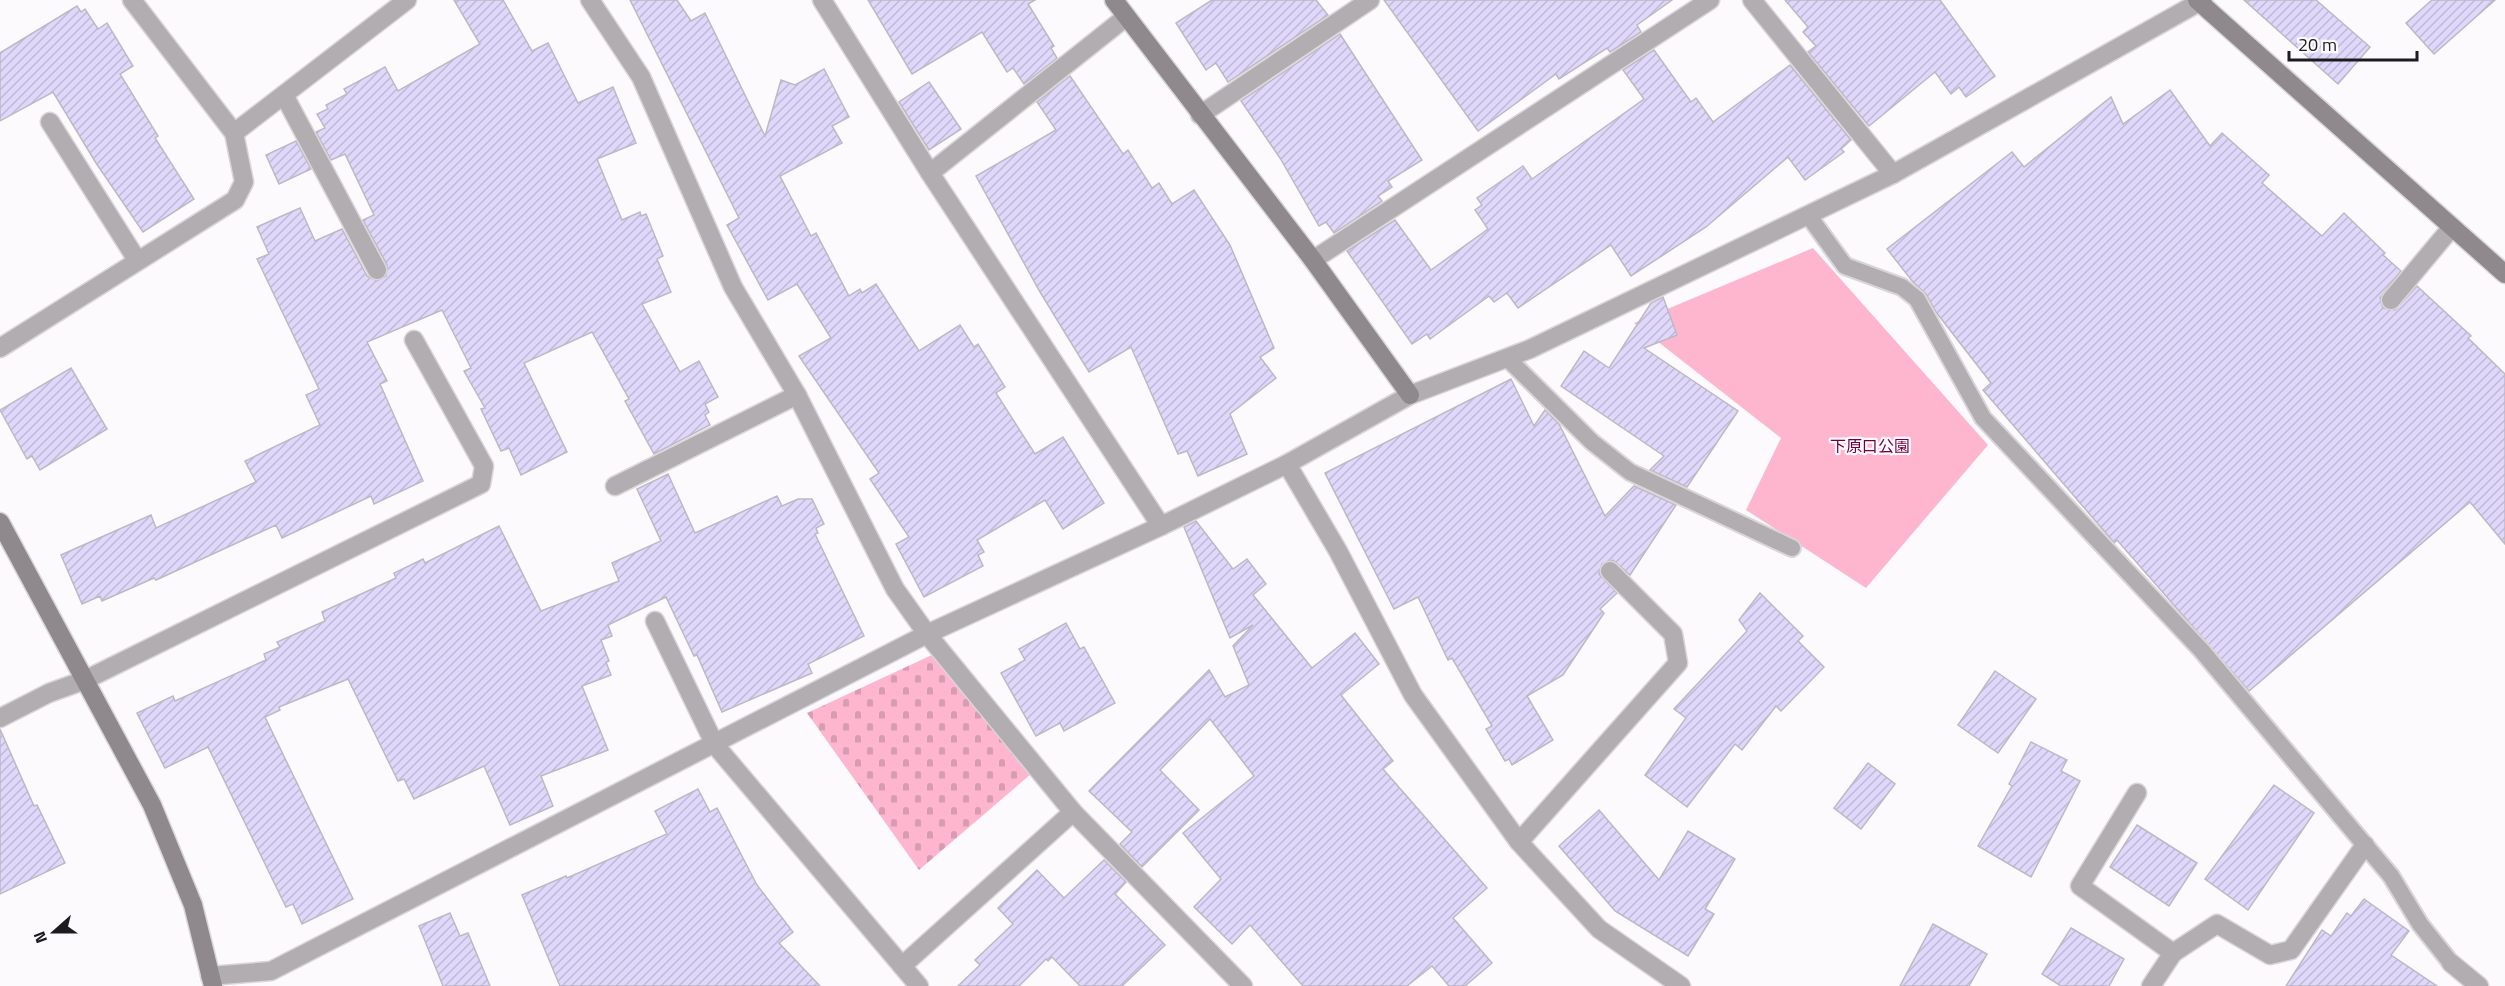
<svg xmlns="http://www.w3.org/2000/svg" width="2505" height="986" viewBox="0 0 2505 986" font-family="'Titillium Web','Noto Sans JP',sans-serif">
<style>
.cemetery{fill:url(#cemetery-stones)}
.green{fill:#fdb6ce}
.building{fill:url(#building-hatch);stroke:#bcb9c5;stroke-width:1.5}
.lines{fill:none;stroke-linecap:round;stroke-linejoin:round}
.lane-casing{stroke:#d9d6da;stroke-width:20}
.street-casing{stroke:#d9d6da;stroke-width:21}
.secondary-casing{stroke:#d9d6da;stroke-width:21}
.lane{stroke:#b2adb1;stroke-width:16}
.street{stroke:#b2adb1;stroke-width:18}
.secondary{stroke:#8f888d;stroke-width:18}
.labels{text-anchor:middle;stroke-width:4.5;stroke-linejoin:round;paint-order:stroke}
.park-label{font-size:16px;fill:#71003d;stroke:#fdfafe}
</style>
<defs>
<pattern id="cemetery-stones" width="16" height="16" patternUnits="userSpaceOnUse" patternTransform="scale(1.5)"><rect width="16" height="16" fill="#fdb6ce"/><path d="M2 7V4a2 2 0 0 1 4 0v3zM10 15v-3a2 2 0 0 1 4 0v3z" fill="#d89cb0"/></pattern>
<pattern id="building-hatch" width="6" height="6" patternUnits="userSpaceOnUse" patternTransform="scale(1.5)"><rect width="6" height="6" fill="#dfd8fa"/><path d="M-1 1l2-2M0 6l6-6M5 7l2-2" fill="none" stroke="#bfb9d6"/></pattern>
</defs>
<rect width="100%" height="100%" fill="#fdfafe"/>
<!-- cemetery -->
<path class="cemetery" d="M934,654l97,120 -112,96 -112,-157z"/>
<!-- green -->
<path class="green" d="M1813,248l175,197 -122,143 -120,-78 35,-72 -147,-115z"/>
<!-- building -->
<g class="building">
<path d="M454,0h49l29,51 16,-8 30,60 35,-16 23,56 -39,16 25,61 18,-8 1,4 5,-2 17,42 -6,3 14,33 -29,12 38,68 19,-11 19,36 -13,7 4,8 -4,3 5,10 -56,29 -29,-53 4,-2 -37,-67 -68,31 43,89 -46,23 -12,-27 -8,3 -20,-42 4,-1 -21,-37 7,-3 -29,-58 -75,32 20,39 -7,3 43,97 -49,23 -3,-8 -89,42 -6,-13 -120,55 -2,-2 -52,23 -2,-5 -18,8 -21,-49 90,-40 5,13 100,-46 -11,-21 75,-36 -14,-30 13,-6 -62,-130 12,-5 -12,-27 43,-19 15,33 27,-12 25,47 10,5 9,-5 1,-11 -24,-45 11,-5 -29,-61 -14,6 -15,-28 9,-4 -8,-14 11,-5 -2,-4 21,-11 -3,-5 41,-22 13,24 82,-47z"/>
<path d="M630,0h47l14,21 14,-8 60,123 16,-56 14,5 29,-16 25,48 -17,9 10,17 -62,33 31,60 5,-3 33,63 11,-7 2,4 14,-9 43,67 41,-26 14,22 4,-3 27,43 -9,6 39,61 28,-17 41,66 -41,26 -18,-29 -68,40 7,12 -6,3 5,11 -59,31 -28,-53 13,-7 -39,-58 9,-6 -80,-117 32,-18 -34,-54 -29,16 -41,-75 12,-7z"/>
<path d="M868,0h167l-7,4 26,42 -3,2 6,10 -33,26 -11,-16 -6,4 -25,-40 -70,42z"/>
<path d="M1212,0h104l12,15 -100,67 -12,-19 -10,7 -30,-47z"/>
<path d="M1384,0h288l-35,25 4,7 -31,20 -3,-4 -48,31 -3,-5 -78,57z"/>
<path d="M1785,0h155l55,76 -29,21 -7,-10 -8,7 -16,-22 -66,54 -61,-74 8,-6 -13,-14 5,-5z"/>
<path d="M2244,0h72l54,47 -32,37z"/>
<path d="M2432,0h63l-61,54 -28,-31z"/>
<path d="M77,6l4,6 4,-3 13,20 9,-6 26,43 -13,8 38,62 -3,2 39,61 -51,33 -47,-69 -43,-71 -53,29v-68z"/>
<path d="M1340,34l82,126 -34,21 4,6 -14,9 4,5 -48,32 -8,-11 -7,4 -39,-68 -39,-57z"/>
<path d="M1654,50l37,52 5,-4 17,24 77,-57 61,75 -10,9 3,3 -39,28 -17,-23 -82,70 -75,49 -20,-31 -93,63 -11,-15 -13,9 -5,-6 -59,43 -3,-5 -15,10 -65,-93 48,-31 36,50 57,-41 -13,-19 7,-5 -5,-7 46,-32 9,13 112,-80 -21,-29z"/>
<path d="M1070,76l53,78 5,-4 24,38 7,-5 13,21 22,-14 36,55 44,103 -14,9 16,21 -46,36 17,40 -49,22 -11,-25 -9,3 -47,-107 -42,25 -49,-80 -64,-116 80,-46 -19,-28z"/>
<path d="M929,82l32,47 -32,21 -30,-48z"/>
<path d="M2170,90l40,56 12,-13 47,42 -7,8 60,53 22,-23 41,40 -2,2 18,16 -21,27 3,10 12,2 22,-24 54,50 -3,2 37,36v170l-35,-42 -221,189 -132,-151 -3,3 -3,-4 -128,-149 8,-7 -55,-71 -10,-18 -13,-12 -26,-33 125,-97 12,15 87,-70 12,27z"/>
<path d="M296,141l15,28 -32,15 -13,-29z"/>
<path d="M1663,297l14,38 -33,13 94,63 -51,76 -37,-17 14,-14 -103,-70 23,-35 25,17 42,-65z"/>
<path d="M71,368l36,61 -67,41 -8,-14 -5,3 -27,-49z"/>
<path d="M1511,379l23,47 11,-16 14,14 46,92 29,-30 42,19 -46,70 -17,-15 -11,4 -3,10 18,19 -17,16 4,4 -41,62 -36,21 26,44 -41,25 -3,-6 -4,2 -19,-32 6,-3 -40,-68 -4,2 -30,-63 -24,12 -69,-136z"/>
<path d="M668,474l27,59 82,-37 5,10 16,-7h14l12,25 -8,4 2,5 -3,1 49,102 -56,28 4,9 -90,39 -25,-57 -3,1 -28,-59 -58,28 4,11 -11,4 8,21 -3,1 5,13 -29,11 26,64 -67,26 12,30 -43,19 -26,-59 -70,33 -10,-20 -6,2 -50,-102 -69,28 1,3 -15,7 88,182 -51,25 -9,-20 -7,3 -78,-160 -43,21 -28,-55 36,-17 2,5 91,-41 -2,-6 16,-7 -3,-5 48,-21 -3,-9 74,-34 -2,-5 29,-14 2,4 74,-37 42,85 78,-30 -7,-18 49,-22 -24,-52z"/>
<path d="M1196,521l37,48 14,-10 19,25 -13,11 59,73 43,-35 24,31 -38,31 52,66 -10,8 104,119 -34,30 39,45 -27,23h-16l-17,-20 -25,20h-104l-53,-61 -18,19 -38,-37 27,-28 -38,-46 71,-57 -44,-57 -50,51 39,40 -57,57 -22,-23 12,-12 -43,-41 120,-121 16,27 24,-12 -16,-39 20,-21 -23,13 -46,-111z"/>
<path d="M1760,593l43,43 -5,5 26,26 -43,44 -5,-5 -34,44 -7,-6 -48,63 -42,-32 41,-57 -12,-9 73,-78 -8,-11z"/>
<path d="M1066,623l14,26 4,-2 31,56 -51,28 -4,-8 -24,13 -35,-63 24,-13 -6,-11z"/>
<path d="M1995,671l41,28 -38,54 -40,-28z"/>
<path d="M0,729l34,77 3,-1 28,58 -65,31z"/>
<path d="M2031,742l36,18 -6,11 19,10 -49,96 -53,-31 34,-60 -3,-2z"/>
<path d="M1868,763l27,21 -34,45 -27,-21z"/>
<path d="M2274,785l40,28 -66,97 -43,-31z"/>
<path d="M698,789l12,23 7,-4 40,77 36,47 -14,11 41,43h-260l-38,-91 44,-19 1,2 100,-44 -12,-23z"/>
<path d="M1599,810l60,70 29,-49 47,28 -30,50 9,5 -26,42 -73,-45 -56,-65z"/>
<path d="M2137,825l60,38 -28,43 -59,-39z"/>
<path d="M1104,860l22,22 -11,12 50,51 -43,41h-42l-28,-29 -4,4 -2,-2 -27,27h-61l22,-21 -5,-5 38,-36 -15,-16 39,-38 27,28z"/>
<path d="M2364,899l45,32 -18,24 46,31h-151l36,-56 9,6 16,-23 4,3z"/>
<path d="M450,913l10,23 8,-3 22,53h-47l-24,-60z"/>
<path d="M1933,924l54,30 -18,32h-69z"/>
<path d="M2071,928l53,31 -15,27h-48l-19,-12z"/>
</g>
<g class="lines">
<!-- lane casing -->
<g class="lane-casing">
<g id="lane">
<path d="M1808,215l37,51 57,21 15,12 66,119 219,233 189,225 29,48 31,39"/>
<path d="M1507,358l85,84 38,30 162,76"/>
</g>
</g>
<!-- street casing -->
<g class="street-casing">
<g id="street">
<path d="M590,0l51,77 92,210 64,108 98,194 32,45 146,178 170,174"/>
<path d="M822,0l108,173 231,353"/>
<path d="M1752,0l141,174"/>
<path d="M284,95l93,175"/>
<path d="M1200,115l170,-115"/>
<path d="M50,122l87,138"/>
<path d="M234,133l173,-133"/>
<path d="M930,173l196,-156"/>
<path d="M1313,260l397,-260"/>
<path d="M2391,300l61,-73"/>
<path d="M0,348l235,-148 9,-18 -10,-49 -102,-133"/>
<path d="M1287,464l51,87 75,144 106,147 80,87 82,57"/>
<path d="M615,486l182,-91"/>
<path d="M655,621l60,124 204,241"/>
<path d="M0,718l49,-25 36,-13 396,-196 3,-18 -70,-126"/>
<path d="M2137,793l-57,93 93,67 -22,33"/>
<path d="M1519,842l159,-179 -5,-29 -63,-63"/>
<path d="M2173,953l44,-29 53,31 21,-5 74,-105"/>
<path d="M2451,963l28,23"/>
<path d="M902,966l171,-154"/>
<path d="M210,976l61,-5 656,-337 234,-108 126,-62 123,-69 120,-46 363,-175 310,-174"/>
</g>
</g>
<!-- secondary casing -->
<g class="secondary-casing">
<g id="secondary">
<path d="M1114,0l199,260 97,135"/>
<path d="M2197,0l308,274"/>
<path d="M0,522l152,283 41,100 20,81"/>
</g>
</g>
<!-- lane -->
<use href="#lane" class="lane"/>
<!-- street -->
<use href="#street" class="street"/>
<!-- secondary -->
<use href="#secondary" class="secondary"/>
</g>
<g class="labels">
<!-- park labels -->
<g class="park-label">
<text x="1870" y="452">下原口公園</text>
</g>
</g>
<!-- north arrow -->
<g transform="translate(54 932) rotate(249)" stroke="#fdfafe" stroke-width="4.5" paint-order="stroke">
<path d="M0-4.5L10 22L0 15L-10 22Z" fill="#1d1b1f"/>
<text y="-9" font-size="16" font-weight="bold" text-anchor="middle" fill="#1d1b1f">N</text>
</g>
<!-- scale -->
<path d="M2289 51v9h128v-9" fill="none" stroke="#1d1b1f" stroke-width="3"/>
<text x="2298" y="51" font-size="18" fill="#1d1b1f" stroke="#fdfafe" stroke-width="4.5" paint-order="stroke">20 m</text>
</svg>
